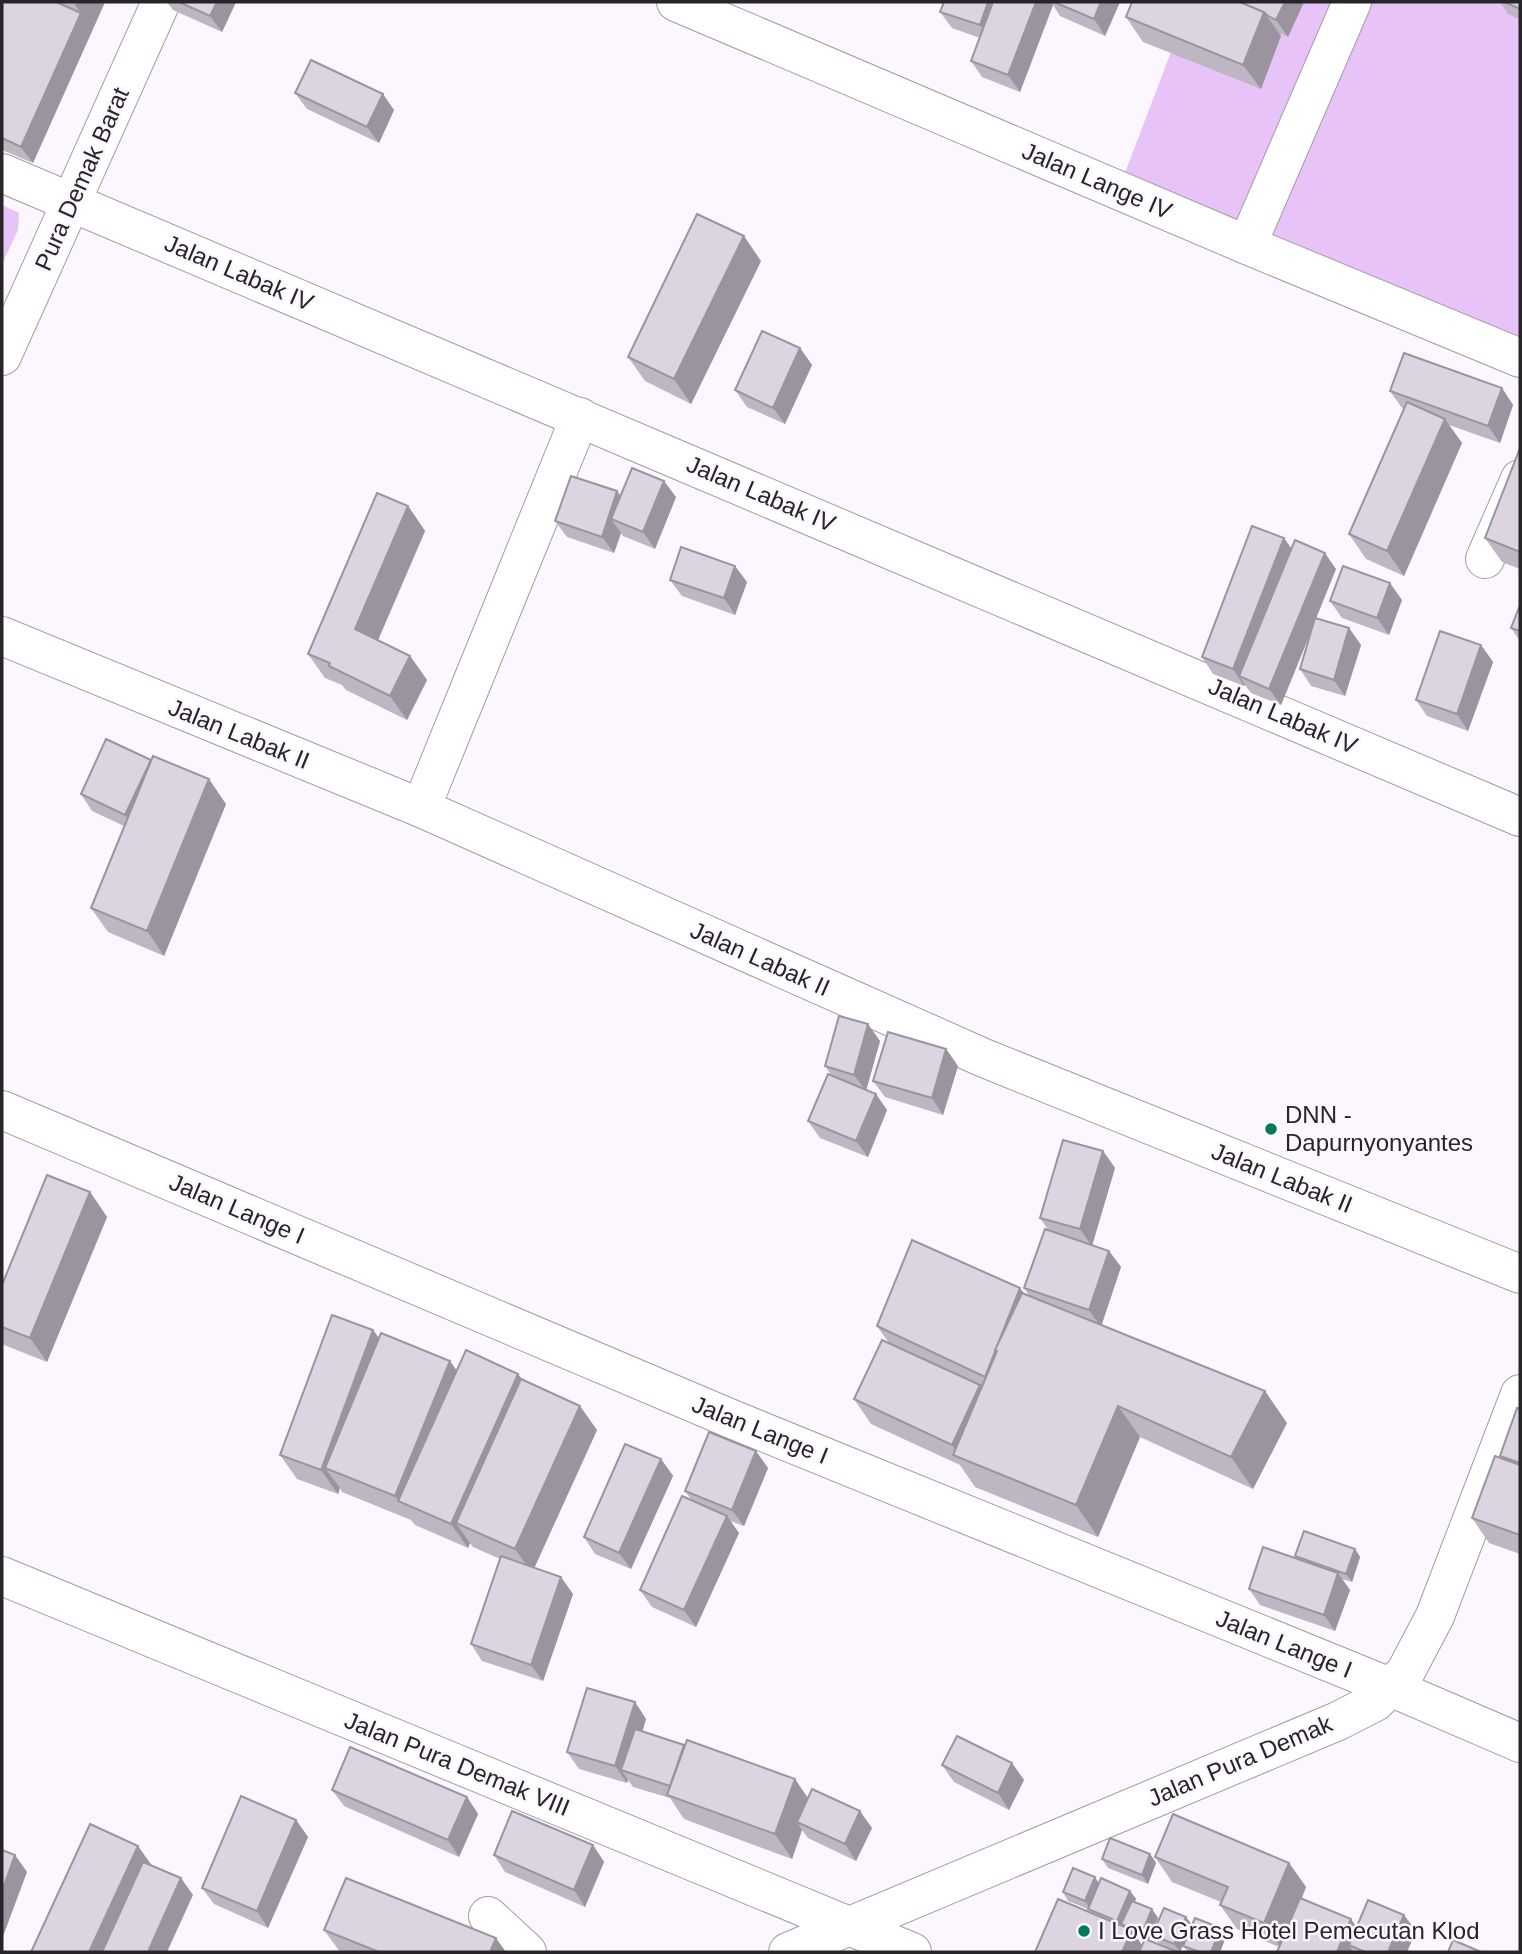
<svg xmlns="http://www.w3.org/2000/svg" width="1522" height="1954" viewBox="0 0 1522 1954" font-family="Helvetica,sans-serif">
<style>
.green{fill:#e7c3f7}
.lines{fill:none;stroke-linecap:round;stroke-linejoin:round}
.minor-casing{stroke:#a49ba8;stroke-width:40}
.minor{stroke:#fff;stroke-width:38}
.wall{fill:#beb6c2;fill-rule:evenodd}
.shaded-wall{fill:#9b949e}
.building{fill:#ddd4e1;stroke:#9b949e;stroke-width:2}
.poi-dot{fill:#007a58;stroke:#fcf7ff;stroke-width:2.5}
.labels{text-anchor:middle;stroke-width:5;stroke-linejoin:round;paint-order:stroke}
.street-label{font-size:24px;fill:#282529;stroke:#fcf7ff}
.poi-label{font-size:24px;fill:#282529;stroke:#fcf7ff;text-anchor:start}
</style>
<rect width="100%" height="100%" fill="#fcf7ff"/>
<!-- green -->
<g class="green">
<path d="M1190,2h330v339l-397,-163z"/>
<path d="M2,205l17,8 -1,17 -16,34z"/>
</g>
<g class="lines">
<!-- minor casing -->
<g class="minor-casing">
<g id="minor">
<path d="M676,2l571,243 273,113"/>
<path d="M2,173l1518,644"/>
<path d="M1247,245l105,-243"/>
<path d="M2,356l159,-354"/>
<path d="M1485,559l35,-80"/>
<path d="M2,636l419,172 563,250 536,216"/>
<path d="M421,808l159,-391"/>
<path d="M2,1110l732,310 656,267 130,56"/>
<path d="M2,1576l910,376"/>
<path d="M488,1916l39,36"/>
<path d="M788,1952l550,-231 37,-19 30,-29 30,-57 85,-222"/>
</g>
</g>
<!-- minor -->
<use href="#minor" class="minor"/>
</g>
<!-- wall -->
<g class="wall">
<path d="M2,2h103l-72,161 -31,-13z"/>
<path d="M167,2h69l-14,30 -49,-22z"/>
<path d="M944,2h176l-15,34 -45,-20 -7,-11 -33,87 -38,-15 -11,-16 9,-23 -28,-10 -12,-16z"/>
<path d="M1304,2l-16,35 -9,-4 2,3 -20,53 -118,-47 -17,-25z"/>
<path d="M1500,2h20v18l-12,-6z"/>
<path d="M295,93l99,17 -15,33 -72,-34z"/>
<path d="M761,261l-70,143 -46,-23 -17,-24z"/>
<path d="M800,348l12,17 -27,59 -38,-17 -12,-17z"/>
<path d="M1502,388l11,17 -13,38 -51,-18 13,18 -58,133 -38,-17 -17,-25 55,-125 -2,-1 -12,-17z"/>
<path d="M1520,448v121l-18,-7 -17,-24z"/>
<path d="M617,491l3,4 56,2 -21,52 -32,-13 -2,-3 -7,20 -47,-16 -12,-16z"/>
<path d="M408,506l17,25 -47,109 32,16 17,24 -20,40 -61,-30 -4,-5 -17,-7 -17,-24z"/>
<path d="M1284,538l7,11 45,20 -20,49 33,10 12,17 -16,51 -34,-10 -11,-17 12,-39 -31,75 -30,-12 -6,-8 -1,1 -31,-12 -11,-17z"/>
<path d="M670,580l77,2 -12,33 -53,-19z"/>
<path d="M1402,600l-13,35 -47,-17 -12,-17z"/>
<path d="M1520,605v36l-9,-13z"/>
<path d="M1481,645l12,17 -25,69 -41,-15 -11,-16z"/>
<path d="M81,794l145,10 -62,152 -56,-24 -17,-24 33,-82 -32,-15z"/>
<path d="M880,1041l-14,49 21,20 -19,47 -48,-19 -12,-17 24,-45 -7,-10z"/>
<path d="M946,1049l12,17 -15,49 -58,-18 -12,-16z"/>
<path d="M1103,1151l12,17 -23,77 17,6 12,16 -20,58 186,98 -34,66 -113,-52 -42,100 -123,-50 -15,-22 -89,-41 -17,-25 35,-56 -12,-17 143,-38 5,7 5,2 -6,-9 25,-57 -9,-13z"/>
<path d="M90,1192l17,25 -60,145 -43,-17 -2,-3v-57z"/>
<path d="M373,1330l6,8 78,32 61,4 4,5 75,51 -63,138 39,26 -30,87 -61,-20 -11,-17 29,-85 -27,-12 -3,-4 -2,5 -53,-23 -4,-5 -69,-28 -2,-4 -2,6 -41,-15 -17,-24z"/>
<path d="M1520,1409v145l-31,-11 -17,-25 30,-60 -2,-2z"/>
<path d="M661,1459l12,17 -42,93 -36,-15 -11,-17z"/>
<path d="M768,1468l-24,58 -14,-5 9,12 -43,94 -44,-20 -12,-17 52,-89 -7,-10z"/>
<path d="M1355,1549l5,8 -8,25 -10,-3 8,11 -15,41 -75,-26 -11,-16 48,-30 -2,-3z"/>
<path d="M635,1702l11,17 -4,13 43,15 123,51 64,30 -16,33 -48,-23 -6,-8 -10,29 -108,-40 -14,-21 -37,-11 -5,-7 -1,3 -48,-14 -12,-17z"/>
<path d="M1012,1763l12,17 -15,30 -55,-28 -12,-17z"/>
<path d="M332,1790l135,7 11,17 -19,43 -115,-51z"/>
<path d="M296,1820l12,17 -40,91 -54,-24 -12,-16z"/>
<path d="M593,1845l11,17 -19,45 -80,-35 -11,-17z"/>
<path d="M1150,1854l6,9 -8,21 -40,-16 -6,-9z"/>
<path d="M1155,1857l134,6 17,24 -4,11 54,29 60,4 -9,21h-130l2,-5 -42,-18 -17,-24 1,-3 -49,-20z"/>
<path d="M1099,1883l31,8 6,8 -2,3 18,7 6,9 -9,22 29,12h-143l57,-39 -4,-4 -20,-8 -5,-9zM1136,1936l8,4 -2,5z"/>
<path d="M1186,1917l6,8 -12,27 -22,-9 -6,-8z"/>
<path d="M324,1930l166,22h-150z"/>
<path d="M1226,1937l-6,15h-32l-5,-6z"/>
</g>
<!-- shaded-wall -->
<g class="shaded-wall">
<path d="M77,2h28l-72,161 -12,-16 60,-134 -6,-8z"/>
<path d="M217,2h19l-14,30 -12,-16z"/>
<path d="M988,2h17l-13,40 -12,-17z"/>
<path d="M1036,2h14l3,3 -33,87 -12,-17z"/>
<path d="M1101,2h19l-15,34 -11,-17z"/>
<path d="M1285,2h19l-16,35 -12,-17z"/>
<path d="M1264,12l17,24 -20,53 -18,-24z"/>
<path d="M383,94l11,16 -15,33 -12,-16z"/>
<path d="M744,236l17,25 -70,143 -17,-25z"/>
<path d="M800,348l12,17 -27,59 -12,-16z"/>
<path d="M1502,388l11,17 -13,38 -12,-17z"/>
<path d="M1445,419l17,24 -58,133 -17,-25z"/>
<path d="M664,481l12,16 -21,52 -12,-17z"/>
<path d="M617,491l12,17 -18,11 10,14 -7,20 -12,-16z"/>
<path d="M408,506l17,25 -53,123 -17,-25z"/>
<path d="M1284,538l12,17 -57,121 6,9 -1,1 -11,-17z"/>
<path d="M1325,553l11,16 -55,136 -12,-16z"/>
<path d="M735,566l12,16 -12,33 -11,-17z"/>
<path d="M1390,583l12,17 -13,35 -12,-17z"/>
<path d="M1349,628l12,17 -16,51 -11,-16z"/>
<path d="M1481,645l12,17 -25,69 -11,-17z"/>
<path d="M410,656l17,24 -20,40 -17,-24z"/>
<path d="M152,760l-15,72 -12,-17z"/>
<path d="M209,779l17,25 -62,152 -17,-25z"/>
<path d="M868,1024l12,17 -14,50 -12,-16z"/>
<path d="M946,1049l12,17 -15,49 -11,-17z"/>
<path d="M876,1094l11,16 -19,47 -12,-16z"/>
<path d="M1103,1151l12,17 -23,78 -12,-17z"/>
<path d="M90,1192l17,25 -60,145 -17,-24z"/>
<path d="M1109,1251l12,16 -20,60 -12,-17z"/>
<path d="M1020,1288l17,24 -41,38z"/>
<path d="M373,1330l17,24 -65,114 15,20 -2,6 -17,-24z"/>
<path d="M450,1361l17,24 -68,116 -4,-5z"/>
<path d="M518,1374l17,24 -79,125 14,20 -2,5 -17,-24z"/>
<path d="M980,1385l17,25 -35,49 -10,-14z"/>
<path d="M1265,1391l22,32 -34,66 -22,-32z"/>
<path d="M580,1406l17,24 -65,143 -17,-24z"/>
<path d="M1118,1406l22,31 -42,100 -22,-32z"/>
<path d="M756,1451l12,17 -24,58 -12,-16z"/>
<path d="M661,1459l12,17 -42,93 -12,-16z"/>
<path d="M727,1516l12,17 -43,94 -12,-17z"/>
<path d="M1355,1549l5,8 -8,25 -6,-8z"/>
<path d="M1338,1573l12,17 -15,41 -11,-16z"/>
<path d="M561,1577l12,17 -30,87 -12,-16z"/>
<path d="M635,1702l11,17 -16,54 -9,-3 7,10 -1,3 -12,-17z"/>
<path d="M1012,1763l12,17 -15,30 -11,-17z"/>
<path d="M795,1779l17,25 -15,18 5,8 -10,29 -17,-25z"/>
<path d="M467,1797l11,17 -19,43 -11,-17z"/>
<path d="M860,1811l12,17 -16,33 -11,-17z"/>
<path d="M296,1820l12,17 -40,91 -11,-17z"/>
<path d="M593,1845l11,17 -19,45 -11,-17z"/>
<path d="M138,1846l17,24 -37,82h-29z"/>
<path d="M1150,1854l6,9 -8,21 -6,-9z"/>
<path d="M15,1855l12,17 -25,67v-48z"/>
<path d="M1289,1863l17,24 -25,61 -17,-25z"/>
<path d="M1095,1877l5,8 -9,25 -6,-9z"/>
<path d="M181,1878l12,17 -26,57h-19z"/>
<path d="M1130,1891l6,8 -11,26 -4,-1 3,4 -1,2 -6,-9z"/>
<path d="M1152,1909l6,9 -10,24 -6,-9z"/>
<path d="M1404,1915l12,16 -9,21h-19z"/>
<path d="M1186,1917l6,8 -12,27 -6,-8z"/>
<path d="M1351,1919l12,17 -14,9 4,7h-16z"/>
<path d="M1221,1928l5,9 -6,15h-9z"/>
<path d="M1132,1930l11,17 -2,5h-19z"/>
<path d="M496,1938l10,14h-16z"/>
</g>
<!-- building -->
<g class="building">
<path d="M2,2h54l25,11 -60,134 -19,-9z"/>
<path d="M179,2h38l-7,14z"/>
<path d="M944,2h44l-8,23 -40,-13z"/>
<path d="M993,2h43l-28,73 -37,-14z"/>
<path d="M1054,2h47l-7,17z"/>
<path d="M1132,2h108l24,10 -21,53 -117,-48z"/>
<path d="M1240,2h45l-9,18 -8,-4 -4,-4z"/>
<path d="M1505,2h15v7z"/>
<path d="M311,60l72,34 -16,33 -72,-34z"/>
<path d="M697,214l47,22 -70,143 -46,-22z"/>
<path d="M762,331l38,17 -27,60 -38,-18z"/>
<path d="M1404,353l98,35 -14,38 -98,-35z"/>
<path d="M1407,402l38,17 -58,132 -38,-17z"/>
<path d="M1520,448v104l-35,-14z"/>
<path d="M632,468l32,13 -21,51 -32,-13z"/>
<path d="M571,476l46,15 -15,46 -47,-16z"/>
<path d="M377,493l31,13 -53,123 55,27 -20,40 -61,-30 1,-3 -22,-9z"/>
<path d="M1252,526l32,12 -51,131 -31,-12z"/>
<path d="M1295,540l30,13 -56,136 -30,-13z"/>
<path d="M681,547l54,19 -11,32 -54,-18z"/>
<path d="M1343,566l47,17 -13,35 -47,-17z"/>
<path d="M1520,605v26l-9,-3z"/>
<path d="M1315,618l34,10 -15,52 -34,-11z"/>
<path d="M1440,631l41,14 -24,69 -41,-14z"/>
<path d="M106,739l45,21 -26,55 -44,-21z"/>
<path d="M153,756l56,23 -62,152 -56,-23z"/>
<path d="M839,1016l29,8 -14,51 -29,-9z"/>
<path d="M888,1032l58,17 -14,49 -59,-17z"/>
<path d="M828,1074l48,20 -20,47 -48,-20z"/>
<path d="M1063,1140l40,11 -23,78 -40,-11z"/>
<path d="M47,1175l43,17 -60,146 -28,-11v-42z"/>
<path d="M1045,1229l64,22 -20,59 -65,-22z"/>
<path d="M912,1240l108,48 -35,89 -108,-51z"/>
<path d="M1022,1293l243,98 -34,66 -113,-51 -42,99 -123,-50 44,-104 -2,-1z"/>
<path d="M332,1315l41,15 -52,140 -41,-15z"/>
<path d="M381,1333l69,28 -55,135 -70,-28z"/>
<path d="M882,1340l98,45 -28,60 -98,-46z"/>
<path d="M466,1350l52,24 -67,150 -53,-23z"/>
<path d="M521,1379l59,27 -65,143 -59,-26z"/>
<path d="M1517,1408l3,1v54l-20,-7z"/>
<path d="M709,1432l47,19 -24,59 -47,-19z"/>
<path d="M625,1444l36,15 -42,94 -35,-16z"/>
<path d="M1495,1456l25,9v70l-48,-17z"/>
<path d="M682,1496l45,20 -43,94 -44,-20z"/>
<path d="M1304,1531l51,18 -9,25 -51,-18z"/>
<path d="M1263,1547l75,26 -14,42 -75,-26z"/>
<path d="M501,1556l60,21 -30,88 -60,-21z"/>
<path d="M587,1688l48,14 -20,64 -48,-14z"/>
<path d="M635,1729l49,16 -14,41 -49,-16z"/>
<path d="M957,1736l55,27 -14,30 -56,-28z"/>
<path d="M687,1740l108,39 -20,55 -108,-39z"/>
<path d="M350,1747l117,50 -19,43 -116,-50z"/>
<path d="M812,1789l48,22 -15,33 -48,-22z"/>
<path d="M241,1796l55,24 -39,91 -55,-23z"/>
<path d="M512,1811l81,34 -19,45 -80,-35z"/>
<path d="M1173,1814l116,49 -25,60 -44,-18 8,-18 -73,-30z"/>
<path d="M90,1824l48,22 -49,106h-58z"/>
<path d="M1110,1838l40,16 -8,21 -40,-16z"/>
<path d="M2,1850l13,5 -13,36z"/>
<path d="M143,1862l38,16 -33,74h-46z"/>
<path d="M1073,1868l22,9 -10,24 -22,-9z"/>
<path d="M346,1878l150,60 -6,14h-111l-55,-22z"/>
<path d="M1101,1878l29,13 -13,30 -29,-12z"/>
<path d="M1300,1898l51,21 -14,33h-60z"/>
<path d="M1058,1899l74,31 -10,22h-87z"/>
<path d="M1368,1900l36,15 -16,37h-23l-16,-7z"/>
<path d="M1132,1901l20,8 -10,24 -21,-9z"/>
<path d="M1164,1908l22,9 -12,27 -22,-9z"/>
<path d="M1195,1918l26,10 -10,24h-11l-17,-6z"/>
<path d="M1145,1939l33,13h-39z"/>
<path d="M1453,1940l28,12h-33z"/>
</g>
<!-- markers -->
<g class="poi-dot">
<circle cx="1271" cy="1129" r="7"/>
<circle cx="1084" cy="1931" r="7"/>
</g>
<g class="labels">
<!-- street labels -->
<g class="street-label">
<text transform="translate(82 179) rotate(-66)" y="8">Pura Demak Barat</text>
<text transform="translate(1097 181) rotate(23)" y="8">Jalan Lange IV</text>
<text transform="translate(239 273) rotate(23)" y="8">Jalan Labak IV</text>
<text transform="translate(761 494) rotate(23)" y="8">Jalan Labak IV</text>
<text transform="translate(1283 716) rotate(23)" y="8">Jalan Labak IV</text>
<text transform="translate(239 734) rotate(22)" y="8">Jalan Labak II</text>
<text transform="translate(760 959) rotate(24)" y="8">Jalan Labak II</text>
<text transform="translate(1282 1178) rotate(22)" y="8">Jalan Labak II</text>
<text transform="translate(237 1209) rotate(23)" y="8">Jalan Lange I</text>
<text transform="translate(760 1430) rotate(22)" y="8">Jalan Lange I</text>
<text transform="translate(1284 1644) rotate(22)" y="8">Jalan Lange I</text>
<text transform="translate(1240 1761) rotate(-23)" y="8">Jalan Pura Demak</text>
<text transform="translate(457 1764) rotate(22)" y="8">Jalan Pura Demak VIII</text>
</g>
<!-- poi labels -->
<g class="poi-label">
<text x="1285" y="1123">DNN -<tspan x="1285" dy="28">Dapurnyonyantes</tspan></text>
<text x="1098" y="1939">I Love Grass Hotel Pemecutan Klod</text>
</g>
</g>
<!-- border -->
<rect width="1522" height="1954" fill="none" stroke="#282529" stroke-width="7"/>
</svg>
